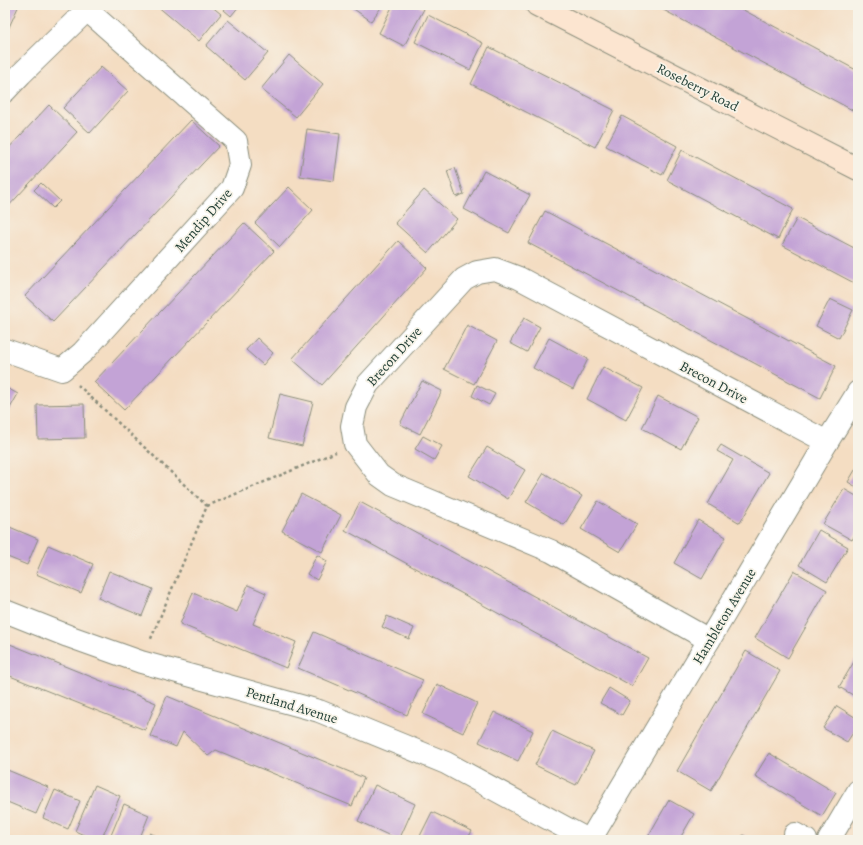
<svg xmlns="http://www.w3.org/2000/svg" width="863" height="845" viewBox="0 0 863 845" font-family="Alegreya,serif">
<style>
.building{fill:#c3a3d6}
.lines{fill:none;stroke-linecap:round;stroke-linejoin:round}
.street-casing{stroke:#8a8d7b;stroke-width:24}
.secondary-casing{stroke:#8a8d7b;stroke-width:24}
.path{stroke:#8a8d7b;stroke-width:2.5;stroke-dasharray:3 3;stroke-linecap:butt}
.street{stroke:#fff;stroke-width:22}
.secondary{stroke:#fce5d0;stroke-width:22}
.labels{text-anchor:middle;stroke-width:3.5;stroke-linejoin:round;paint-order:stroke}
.street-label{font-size:14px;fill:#1f3d34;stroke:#f7f3e8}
</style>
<rect width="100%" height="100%" fill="#f7f3e8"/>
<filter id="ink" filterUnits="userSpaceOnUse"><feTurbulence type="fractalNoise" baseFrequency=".025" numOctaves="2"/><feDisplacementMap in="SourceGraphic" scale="8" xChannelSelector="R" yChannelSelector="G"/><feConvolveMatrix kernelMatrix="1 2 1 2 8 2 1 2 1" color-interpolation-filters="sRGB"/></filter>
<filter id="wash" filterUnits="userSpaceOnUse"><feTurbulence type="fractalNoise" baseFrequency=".012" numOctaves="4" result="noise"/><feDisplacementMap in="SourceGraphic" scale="16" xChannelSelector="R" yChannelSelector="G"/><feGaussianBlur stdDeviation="0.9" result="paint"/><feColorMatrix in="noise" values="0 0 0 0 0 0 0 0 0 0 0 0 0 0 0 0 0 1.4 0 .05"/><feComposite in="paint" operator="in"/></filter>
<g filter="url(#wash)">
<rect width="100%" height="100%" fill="#f4ddc2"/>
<g id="blocks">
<!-- building -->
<g class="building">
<path d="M5,5h14l-14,31z"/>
<path d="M156,5h54l11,9 -22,27z"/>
<path d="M228,5h12l-9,11 -7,-6z"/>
<path d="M348,5h35l-12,16z"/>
<path d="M393,5h24l7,4 -20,37 -25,-13z"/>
<path d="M654,5h80l124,66v42z"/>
<path d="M428,15l55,28 -13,27 -55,-28z"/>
<path d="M228,20l40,33 -23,27 -39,-34z"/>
<path d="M489,47l125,63 -19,37 -124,-63z"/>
<path d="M289,55l34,29 -27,33 -35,-28z"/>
<path d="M101,67l27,24 -38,42 -27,-25z"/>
<path d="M49,105l28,27 -72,78v-58z"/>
<path d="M622,116l55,30 -15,29 -56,-29z"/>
<path d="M191,120l28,26 -166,176 -28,-26z"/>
<path d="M307,129l33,5 -6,47 -34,-5z"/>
<path d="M682,150l111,59 -15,30 -111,-59z"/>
<path d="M455,168l9,26 -8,3 -9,-26z"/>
<path d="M484,171l46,24 -21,38 -45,-24z"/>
<path d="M41,183l19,18 -7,7 -19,-18z"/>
<path d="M289,187l24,23 -33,37 -25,-24z"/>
<path d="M424,190l33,29 -29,34 -33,-30z"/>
<path d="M545,211l291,155 -16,32 -292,-155z"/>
<path d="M797,218l61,32v35l-76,-40z"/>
<path d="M244,223l30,28 -150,159 -30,-28z"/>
<path d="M398,241l29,27 -105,117 -30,-26z"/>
<path d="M830,299l23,11 -14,28 -23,-12z"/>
<path d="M524,318l16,9 -13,25 -17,-9z"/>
<path d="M467,325l30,16 -23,43 -30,-15z"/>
<path d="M257,338l16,15 -10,12 -17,-15z"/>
<path d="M549,338l39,21 -15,30 -40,-21z"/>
<path d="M603,367l40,21 -17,32 -39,-21z"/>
<path d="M422,381l20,10 -22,43 -20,-10z"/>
<path d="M477,385l18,9 -6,11 -17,-9z"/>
<path d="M5,387l13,7 -13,23z"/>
<path d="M280,394l33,8 -11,44 -33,-8z"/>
<path d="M658,396l40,21 -17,32 -39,-21z"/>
<path d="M84,404l1,34 -47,1 -1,-34z"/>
<path d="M423,436l19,10 -8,14 -19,-11z"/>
<path d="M721,445l48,28 -29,50 -32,-19 25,-44 -16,-9z"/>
<path d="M487,447l38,23 -17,29 -39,-23z"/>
<path d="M858,465v23l-10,-6z"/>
<path d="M544,473l38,23 -18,29 -38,-23z"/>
<path d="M844,489l14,8v33l-6,10 -29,-16z"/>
<path d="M301,494l40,21 -19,37 -40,-21z"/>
<path d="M598,501l39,23 -17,28 -39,-23z"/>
<path d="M360,502l288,156 -16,28 -287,-156z"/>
<path d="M698,520l28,17 -24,42 -28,-16z"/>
<path d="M5,525l33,14 -11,26 -22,-9z"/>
<path d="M819,530l29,17 -21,35 -28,-17z"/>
<path d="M48,545l45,19 -12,29 -45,-19z"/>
<path d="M317,555l10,6 -10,19 -10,-6z"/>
<path d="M109,571l44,18 -11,27 -44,-18z"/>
<path d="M794,571l33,19 -39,68 -33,-20z"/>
<path d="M248,585l18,8 -13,31 43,18 -10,26 -106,-44 13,-31 44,19z"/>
<path d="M387,616l27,12 -5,11 -27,-12z"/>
<path d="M314,632l109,48 -16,35 -109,-47z"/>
<path d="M5,642l151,61 -11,27 -140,-56z"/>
<path d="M746,651l34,20 -69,120 -34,-20z"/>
<path d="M858,655v43l-19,-11z"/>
<path d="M437,684l40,19 -14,30 -40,-19z"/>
<path d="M609,688l21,13 -8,14 -22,-12z"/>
<path d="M167,696l197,82 -12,28 -136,-56 -8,6 -25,-24 -7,15 -26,-11z"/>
<path d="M837,706l21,13v6l-11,17 -24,-14z"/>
<path d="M494,712l39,19 -15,30 -39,-19z"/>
<path d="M552,731l42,20 -18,34 -41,-20z"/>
<path d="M769,753l67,40 -14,23 -67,-40z"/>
<path d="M5,769l43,18 -12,27 -31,-13z"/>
<path d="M95,785l25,11 -19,44h-6l-20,-9z"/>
<path d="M375,785l40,19 -16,36 -41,-19z"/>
<path d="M55,790l25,11 -12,28 -25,-11z"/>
<path d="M669,800l25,14 -15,26h-33z"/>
<path d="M124,804l25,11 -10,25h-30z"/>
<path d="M432,812l40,19 -5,9h-49z"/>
<path d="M150,833l16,7h-19z"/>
<path d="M743,835l9,5h-12z"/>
</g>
</g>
</g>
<g filter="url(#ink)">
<use href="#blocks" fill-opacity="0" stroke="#8a8d7b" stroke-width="1"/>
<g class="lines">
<!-- street casing -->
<g class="street-casing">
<g id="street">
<path d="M5,91l16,-17 71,-69"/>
<path d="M5,350l57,20 21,-18 149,-164 8,-23 -4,-24 -149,-131"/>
<path d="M5,611l63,25 73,26 178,49 127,52 142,77"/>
<path d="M709,640l-158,-89 -158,-66 -14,-10 -24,-31 -3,-18 4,-19 12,-23 96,-105 13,-7 18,-3 24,9 308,164"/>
<path d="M795,834l11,6"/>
<path d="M590,840l237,-398 31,-50"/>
<path d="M829,840l29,-49"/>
</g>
</g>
<!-- secondary casing -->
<g class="secondary-casing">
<path id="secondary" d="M537,5l321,164"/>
</g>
<!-- path -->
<g class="path">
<path d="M78,385l129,121 -57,135"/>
<path d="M207,506l129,-54"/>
</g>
<!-- street -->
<use href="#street" class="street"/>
<!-- secondary -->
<use href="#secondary" class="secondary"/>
</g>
</g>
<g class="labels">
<!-- street labels -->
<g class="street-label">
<text transform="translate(698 87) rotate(27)" y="5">Roseberry Road</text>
<text transform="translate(203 220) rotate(-49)" y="5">Mendip Drive</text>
<text transform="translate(394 356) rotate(-48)" y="5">Brecon Drive</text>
<text transform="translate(714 382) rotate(28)" y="5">Brecon Drive</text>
<text transform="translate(724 616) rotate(-59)" y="5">Hambleton Avenue</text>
<text transform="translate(292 705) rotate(17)" y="5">Pentland Avenue</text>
</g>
</g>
<!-- margin -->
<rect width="863" height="845" fill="none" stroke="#f7f3e8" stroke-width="20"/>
</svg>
